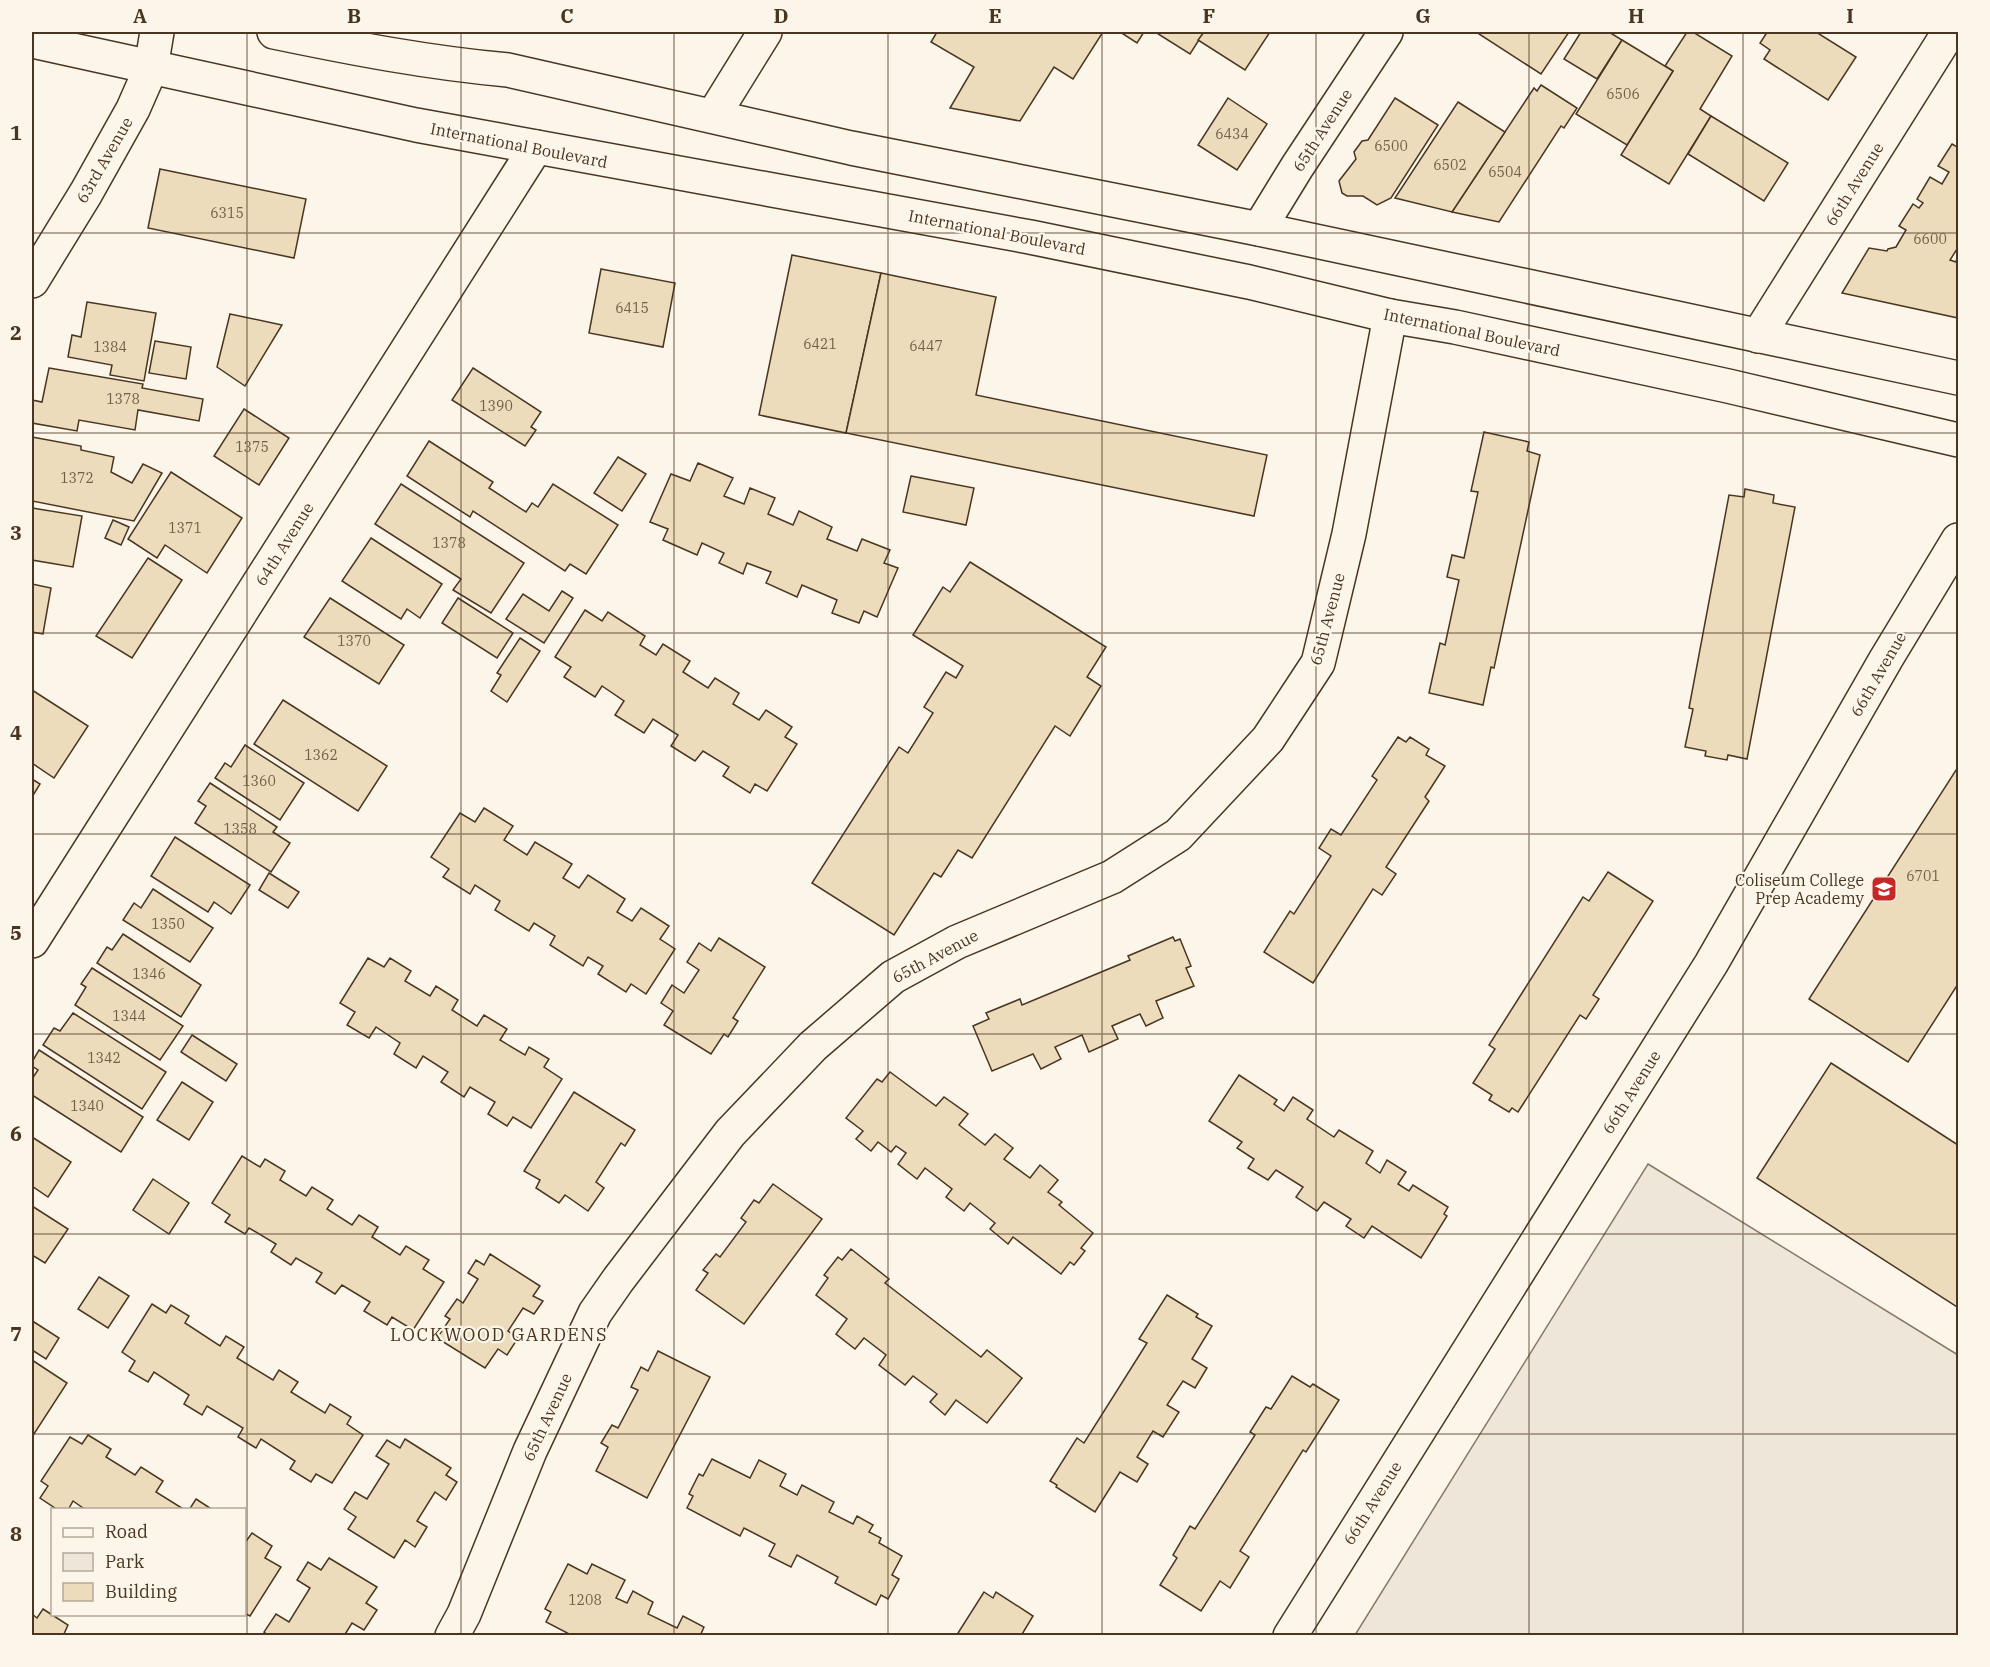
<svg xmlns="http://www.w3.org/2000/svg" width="1990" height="1667" viewBox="0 0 1990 1667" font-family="'IBM Plex Serif',serif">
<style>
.green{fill:#ede6d9;stroke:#887966;stroke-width:1.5}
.building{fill:#ecdcbc;stroke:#4a3520;stroke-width:1.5}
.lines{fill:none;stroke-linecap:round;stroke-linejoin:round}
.street-casing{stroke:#4a3520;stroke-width:36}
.secondary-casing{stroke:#4a3520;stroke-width:36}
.primary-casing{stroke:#4a3520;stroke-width:36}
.street{stroke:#fbf6e9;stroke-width:33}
.secondary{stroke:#fbf6e9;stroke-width:33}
.primary{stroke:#fbf6e9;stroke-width:33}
.grid{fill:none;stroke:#4a3520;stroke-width:1.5;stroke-opacity:0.55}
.labels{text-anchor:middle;stroke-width:4.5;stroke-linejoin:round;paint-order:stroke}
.number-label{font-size:14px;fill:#725f47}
.street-label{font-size:16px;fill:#4a3520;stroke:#fbf6e9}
.poi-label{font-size:16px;fill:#4a3520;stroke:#fbf6e9;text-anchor:end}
.neighbourhood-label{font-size:18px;letter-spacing:1.5px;fill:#4a3520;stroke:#fbf6e9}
.neatline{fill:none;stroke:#4a3520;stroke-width:2}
.grid-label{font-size:20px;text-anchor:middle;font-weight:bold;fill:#4a3520}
</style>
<rect width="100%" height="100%" fill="#fbf6e9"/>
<!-- green -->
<path class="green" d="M1648,1164l310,191v280h-603z"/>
<!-- building -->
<g class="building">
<path d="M937,32h166l-30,47 -19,-12 -34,54 -70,-13 24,-41 -43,-25z"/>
<path d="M1120,32h24l-7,11z"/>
<path d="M1155,32h49l-14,22z"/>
<path d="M1204,32h66l-25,38 -47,-30z"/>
<path d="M1476,32h93l-28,42z"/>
<path d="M1581,32h28l13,8 -25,39 -33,-20z"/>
<path d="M1687,32h6l39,24 -32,53 11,7 -42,68 -48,-29 52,-84 -8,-5z"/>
<path d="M1761,32h55l40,25 -28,43 -64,-41 6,-9 -10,-7 6,-9z"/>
<path d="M1622,40l51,31 -46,74 -51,-31z"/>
<path d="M1541,85l36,23 -13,20 -3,-2 -62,96 -47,-10 82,-124 3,3z"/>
<path d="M1228,98l39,26 -30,46 -39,-25z"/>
<path d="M1395,98l43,27 -47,73 -14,7 -14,-9h-16l-5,-3 -3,-12 17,-22 -2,-7 8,-11 6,-1z"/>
<path d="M1458,102l47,30 -53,80 -57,-14z"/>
<path d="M1711,116l77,47 -24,38 -76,-47z"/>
<path d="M1952,144l5,3 1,-3v105h-1l-7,11 6,2 1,-4h1v60l-116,-25 27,-45 18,3 1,-2 8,-2 10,-17 -7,-4 14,-22 6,4 4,-5 -6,-4 13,-22 12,7 7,-12 -11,-6z"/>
<path d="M160,169l146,30 -12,59 -146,-30z"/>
<path d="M792,255l89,18 -35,160 -87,-18z"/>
<path d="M601,269l74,14 -12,64 -74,-14z"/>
<path d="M881,273l115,24 -20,98 291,60 -13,61 -408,-83z"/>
<path d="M87,302l69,11 -12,68 -34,-6 2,-10 -44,-8 4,-22 9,2z"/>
<path d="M230,314l52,11 -37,61 -28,-19z"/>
<path d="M155,341l36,6 -5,32 -37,-6z"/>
<path d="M49,368l94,16 -1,4 61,11 -4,22 -61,-11 -3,20 -56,-10 -2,11 -45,-8v-23l10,2z"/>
<path d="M473,368l68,44 -10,15 5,3 -11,16 -73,-46z"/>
<path d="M244,409l45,29 -30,47 -45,-29z"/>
<path d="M1484,432l45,10 -2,9 13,4 -46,213 -3,-1 -8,38 -54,-12 11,-50 5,2 14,-65 -12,-3 5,-22 12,3 14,-66 -7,-1z"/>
<path d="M32,437l49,9v4l33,7 -3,15 21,11 11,-19 19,9 -28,48 -102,-20z"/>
<path d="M429,441l64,41 -4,6 37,24 6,-9 6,4 15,-23 65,41 -32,49 -16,-10 -5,7 -92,-60 -3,6 -63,-41z"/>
<path d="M618,457l28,17 -24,37 -28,-18z"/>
<path d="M698,463l35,15 -9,18 20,8 6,-16 25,10 -7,16 25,11 6,-14 33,16 -5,12 30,12 5,-12 28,11 -6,13 14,5 -21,49 -13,-6 -5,12 -27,-10 5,-13 -35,-15 -5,12 -31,-14 5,-11 -24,-9 -4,11 -24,-11 5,-10 -22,-10 -5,12 -34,-15 5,-11 -18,-7 21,-48 19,7z"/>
<path d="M171,472l71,46 -35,55 -42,-28 -8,13 -29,-19z"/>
<path d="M911,476l63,12 -8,37 -63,-13z"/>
<path d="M401,484l123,79 -33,50 -38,-23 8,-11 -86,-55z"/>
<path d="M1745,489l29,6 -1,8 22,4 -48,252 -19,-4 -1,5 -22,-4 1,-5 -21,-4 8,-38 -4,-1 40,-213 15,2z"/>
<path d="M32,508l50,8 -9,51 -41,-7z"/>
<path d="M113,520l16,7 -8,18 -16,-7z"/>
<path d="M371,538l71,46 -22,34 -13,-9 -6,10 -59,-38z"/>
<path d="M148,558l34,22 -50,78 -36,-22z"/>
<path d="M970,562l136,85 -19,30 14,9 -31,50 -15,-10 -83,132 -14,-8 -17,27 -7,-4 -40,62 -82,-52 87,-136 9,6 25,-40 -9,-6 22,-35 10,6 7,-12 -50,-31 30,-48 7,5z"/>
<path d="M32,584l19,4 -8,46 -11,-2z"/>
<path d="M562,591l11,7 -29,45 -38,-24 17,-25 26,17z"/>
<path d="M330,598l74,47 -25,39 -75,-47z"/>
<path d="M458,598l55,35 -16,25 -55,-35z"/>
<path d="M585,610l17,11 6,-9 37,24 -5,9 16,10 7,-11 27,17 -7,11 25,16 7,-10 24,15 -6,11 26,16 7,-10 26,17 -7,10 12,7 -30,47 -12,-7 -5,9 -27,-17 6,-9 -26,-16 -8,10 -24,-15 7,-11 -25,-16 -9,14 -29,-18 9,-14 -22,-15 -7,11 -31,-20 7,-10 -16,-10z"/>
<path d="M520,638l20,13 -33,51 -16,-11 10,-16 -4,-2z"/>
<path d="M32,690l56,36 -34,52 -22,-15z"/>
<path d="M283,700l104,66 -29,45 -104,-67z"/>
<path d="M1398,737l8,5 4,-5 19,12 -3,6 19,11 -20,31 4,4 -43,66 10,7 -14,21 -9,-6 -60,94 -49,-31 26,-41 4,3 37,-58 -12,-8 12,-19 10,6 36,-55 -5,-4z"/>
<path d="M245,745l59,38 -24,37 -65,-42 10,-15 6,4z"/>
<path d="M1958,767v217l-50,78 -99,-63z"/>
<path d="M32,779l8,5 -8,13z"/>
<path d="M210,783l67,44 -4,5 17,11 -19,29 -76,-49 11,-17 -8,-5z"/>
<path d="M484,808l29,18 -9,14 23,15 8,-13 37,22 -9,14 16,10 9,-13 37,24 -8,13 15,9 9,-13 28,18 -9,13 15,10 -29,45 -15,-10 -5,8 -28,-18 5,-8 -15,-9 -5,9 -33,-21 5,-9 -21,-13 -5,8 -34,-21 5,-9 -25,-16 -5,9 -27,-17 6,-8 -18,-12 29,-44 15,9z"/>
<path d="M175,837l75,48 -19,29 -17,-12 -6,10 -57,-36z"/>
<path d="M1608,872l45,29 -60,94 6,4 -13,20 -6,-4 -62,97 -6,-4 -3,4 -20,-12 3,-5 -19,-12 22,-34 -6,-4 94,-148 6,4z"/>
<path d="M269,873l30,19 -11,16 -29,-18z"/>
<path d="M153,889l60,39 -23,34 -67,-42 11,-17 7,5z"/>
<path d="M123,934l78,51 -20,32 -84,-54 10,-16 5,3z"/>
<path d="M1173,937l2,4 5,-2 11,27 -5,2 8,18 -38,15 7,17 -17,8 -6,-12 -28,12 6,13 -29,13 -7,-17 -27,12 6,12 -20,10 -8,-15 -41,17 -19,-45 16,-7 -3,-6 34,-14 2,6 108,-45 -2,-4z"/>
<path d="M719,938l46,29 -32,51 5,3 -10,16 -4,-3 -13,20 -47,-29 9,-14 -12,-8 11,-18 12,8 15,-23 -12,-8 12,-19 12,8z"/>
<path d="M368,958l16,9 6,-9 21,13 -6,10 25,15 6,-10 22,14 -6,10 25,16 7,-11 23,14 -7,11 25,15 4,-8 20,12 -5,8 18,12 -31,49 -18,-11 -6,9 -19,-12 7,-12 -25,-15 -6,10 -23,-15 7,-10 -25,-16 -7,12 -22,-14 6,-11 -24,-16 -7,11 -22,-13 8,-13 -15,-9z"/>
<path d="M92,968l91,58 -23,34 -85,-55 11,-18 -5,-3z"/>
<path d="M73,1013l93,59 -24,37 -99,-64 11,-17 6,3z"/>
<path d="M192,1035l45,29 -11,17 -45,-29z"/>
<path d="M39,1050l104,67 -22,35 -89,-57v-16l6,-9 -6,-4v-4z"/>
<path d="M1831,1063l127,82 -1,162 -200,-129z"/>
<path d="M890,1072l46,34 8,-9 24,17 -9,11 26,20 10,-11 18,14 -9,11 26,19 10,-13 18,15 -10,12 14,10 -3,3 34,28 -12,15 4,3 -11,14 -4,-3 -9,12 -48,-37 -5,7 -18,-15 5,-6 -25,-20 -6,8 -18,-14 6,-8 -27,-21 -8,11 -19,-15 8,-11 -10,-7 -5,6 -13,-10 -7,9 -15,-12 7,-8 -17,-13 31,-39 5,3z"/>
<path d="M1239,1075l38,25 -3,4 10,7 9,-14 20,13 -6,9 27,18 5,-7 34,21 -7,12 14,10 7,-13 19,12 -8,12 11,7 4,-6 35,22 -4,7 3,2 -26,42 -49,-32 -8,12 -18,-12 5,-7 -27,-17 -7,9 -21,-14 7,-10 -27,-17 -8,10 -20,-12 6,-9 -17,-11 5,-6 -33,-21z"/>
<path d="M182,1082l31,20 -24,38 -32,-20z"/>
<path d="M574,1092l61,38 -10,16 -4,-3 -25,39 8,6 -16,23 -23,-16 -6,8 -23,-15 4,-8 -16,-9z"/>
<path d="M32,1137l39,25 -23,35 -16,-11z"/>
<path d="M242,1156l18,11 5,-8 20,12 -5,9 26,16 6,-9 21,13 -6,9 25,16 7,-10 19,12 -6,10 28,18 6,-9 23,14 -6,9 21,13 -31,48 -21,-13 -5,8 -23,-14 6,-9 -28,-17 -7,9 -19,-12 6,-9 -26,-15 -5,7 -20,-13 5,-8 -27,-16 -4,6 -20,-12 5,-7 -18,-12z"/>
<path d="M153,1179l36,24 -20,31 -36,-24z"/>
<path d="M773,1184l49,35 -78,105 -48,-34 12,-17 -5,-3 13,-16 4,3 26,-35 -5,-4 13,-18 5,3z"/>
<path d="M32,1206l36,23 -23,34 -13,-8z"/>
<path d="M851,1249l38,30 -4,4 96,74 6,-7 35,28 -35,45 -31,-23 -11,15 -15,-13 7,-8 -24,-18 -8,9 -26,-20 7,-10 -22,-17 -9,11 -19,-15 11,-15 -31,-24 12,-17 -4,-3 14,-18 4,3z"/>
<path d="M490,1254l50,32 -7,10 10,5 -9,13 -11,-6 -15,23 10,7 -11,17 -9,-6 -13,19 -48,-30 13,-19 -5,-3 12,-17 6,4 15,-24 -10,-6 8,-13 8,5z"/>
<path d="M99,1277l30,19 -21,32 -30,-19z"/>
<path d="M1167,1295l31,19 -2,3 16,9 -20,33 15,9 -12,20 -12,-7 -16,24 12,7 -16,25 -10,-6 -16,26 11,7 -11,18 -17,-10 -25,40 -39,-25 1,-2 -7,-4 27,-43 7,5 63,-100 -8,-4z"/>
<path d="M152,1304l14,9 5,-8 18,11 -4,7 35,23 6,-10 18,11 -7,11 36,22 6,-10 19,12 -7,10 34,21 5,-9 21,13 -4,7 16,11 -31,48 -16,-9 -5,8 -21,-13 5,-8 -34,-22 -5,9 -18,-11 5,-9 -36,-22 -5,9 -18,-11 5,-9 -35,-23 -6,10 -19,-11 6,-10 -13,-9z"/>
<path d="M34,1322l25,16 -13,21 -14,-9v-23z"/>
<path d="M658,1351l52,26 -63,121 -51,-27 12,-24 -7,-4 11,-18 6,3 20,-38 -7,-3 10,-20 7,4z"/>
<path d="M32,1360l35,23 -35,54z"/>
<path d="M1292,1376l18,11 3,-3 26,16 -33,52 -3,-2 -63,101 9,6 -19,31 -10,-7 -19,30 -41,-26 17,-27 -4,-3 17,-29 5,3 60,-94 -5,-3 16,-25 5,2z"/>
<path d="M88,1435l23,14 -5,8 29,18 6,-8 22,14 -7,11 29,18h-99l-13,-9 -5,9h-10l-18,-12 8,-12 -7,-5 29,-44 12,7z"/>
<path d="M405,1439l46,29 -5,7 11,7 -11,18 -11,-8 -18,29 10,6 -12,20 -10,-7 -11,18 -46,-29 8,-12 -12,-8 11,-17 12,7 22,-35 -13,-8 11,-16 13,8z"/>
<path d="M712,1459l38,19 9,-18 27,14 -6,12 17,9 5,-10 32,17 -5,10 24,12 4,-8 16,9 -4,7 12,6 -2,5 23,13 -10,19 7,4 -11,20 -7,-4 -5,10 -41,-22 3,-6 -41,-22 -6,12 -22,-11 6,-12 -31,-16 -4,8 -53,-28 6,-12 -4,-2 10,-20 4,2z"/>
<path d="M196,1499l17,11h-24z"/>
<path d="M252,1533l20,13 -7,12 16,9 -31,49 -6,-3v-69z"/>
<path d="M329,1558l48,29 -11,16 11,7 -13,20 -12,-7 -8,13h-75l-5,-4 12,-18 13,8 21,-34 -13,-8 11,-18 13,8z"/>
<path d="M568,1564l19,10 5,-10 33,16 -9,18 11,5 6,-12 20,11 -5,12 29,14 6,-12 21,11 -4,9h-127l-27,-14 5,-10 -6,-3z"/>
<path d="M984,1592l9,6 3,-6 37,24 -12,20h-58l-5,-3z"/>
<path d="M43,1609l25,16 -5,11h-31v-22l5,4z"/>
</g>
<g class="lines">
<!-- street casing -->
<g class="street-casing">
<g id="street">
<path d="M713,116l52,-84"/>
<path d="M1259,229l38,-62 89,-135"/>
<path d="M32,281l54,-88 47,-84 18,-41 6,-36"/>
<path d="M1758,336l191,-304"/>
<path d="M32,941l504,-794"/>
<path d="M452,1636l12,-22 66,-163 65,-138 23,-33 112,-147 83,-87 80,-69 64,-35 155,-65 66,-42 90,-96 50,-76 2,-8 29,-121 41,-218"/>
</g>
</g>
<!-- secondary casing -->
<g class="secondary-casing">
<path id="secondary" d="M1290,1636l421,-672 175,-305 72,-119"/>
</g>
<!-- primary casing -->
<g class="primary-casing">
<g id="primary">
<path d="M274,32c77,16 155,31 234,38l343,78 408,81 699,149"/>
<path d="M32,41l384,84 614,112 219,45 141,34 65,11 273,59 230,54"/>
</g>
</g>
<!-- street -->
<use href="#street" class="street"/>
<!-- secondary -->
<use href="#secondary" class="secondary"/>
<!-- primary -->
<use href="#primary" class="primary"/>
</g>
<!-- grid -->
<path class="grid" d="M247,32v1604M461,32v1604M674,32v1604M888,32v1604M1102,32v1604M1316,32v1604M1529,32v1604M1743,32v1604M32,233h1926M32,433h1926M32,633h1926M32,834h1926M32,1034h1926M32,1234h1926M32,1434h1926"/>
<!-- icons -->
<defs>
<g id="school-square" transform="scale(1.35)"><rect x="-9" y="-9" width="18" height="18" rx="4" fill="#c62828" stroke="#fbf6e9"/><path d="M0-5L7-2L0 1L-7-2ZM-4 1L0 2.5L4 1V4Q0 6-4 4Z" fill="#fff"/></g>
</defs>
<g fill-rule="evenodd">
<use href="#school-square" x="1884" y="889"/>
</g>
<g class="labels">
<!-- number labels -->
<g class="number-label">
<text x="1623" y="99">6506</text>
<text x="1232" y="139">6434</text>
<text x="1391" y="151">6500</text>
<text x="1450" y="170">6502</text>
<text x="1505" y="177">6504</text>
<text x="227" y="218">6315</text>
<text x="1930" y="244">6600</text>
<text x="632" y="313">6415</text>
<text x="820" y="349">6421</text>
<text x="926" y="351">6447</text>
<text x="110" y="352">1384</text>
<text x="123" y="404">1378</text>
<text x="496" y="411">1390</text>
<text x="252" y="452">1375</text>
<text x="77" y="483">1372</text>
<text x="185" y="533">1371</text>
<text x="449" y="548">1378</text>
<text x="354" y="646">1370</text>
<text x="321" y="760">1362</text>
<text x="259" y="786">1360</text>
<text x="240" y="834">1358</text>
<text x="1923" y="881">6701</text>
<text x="168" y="929">1350</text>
<text x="149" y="979">1346</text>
<text x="129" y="1021">1344</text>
<text x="104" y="1063">1342</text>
<text x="87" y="1111">1340</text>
<text x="585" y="1605">1208</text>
</g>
<!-- street labels -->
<g class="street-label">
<text transform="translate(1322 130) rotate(-57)" y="6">65th Avenue</text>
<text transform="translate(519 145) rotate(11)" y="6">International Boulevard</text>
<text transform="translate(104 160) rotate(-60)" y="6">63rd Avenue</text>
<text transform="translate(1854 184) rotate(-58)" y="6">66th Avenue</text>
<text transform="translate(997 232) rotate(11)" y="6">International Boulevard</text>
<text transform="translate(1472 332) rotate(12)" y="6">International Boulevard</text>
<text transform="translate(284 544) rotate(-58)" y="6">64th Avenue</text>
<text transform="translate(1327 619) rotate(-75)" y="6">65th Avenue</text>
<text transform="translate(1878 674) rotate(-60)" y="6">66th Avenue</text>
<text transform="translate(935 956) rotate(-28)" y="6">65th Avenue</text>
<text transform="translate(1631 1092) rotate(-58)" y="6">66th Avenue</text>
<text transform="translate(547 1417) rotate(-65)" y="6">65th Avenue</text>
<text transform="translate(1372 1503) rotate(-58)" y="6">66th Avenue</text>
</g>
<!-- poi labels -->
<g class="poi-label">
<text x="1864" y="886">Coliseum College<tspan x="1864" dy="18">Prep Academy</tspan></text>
</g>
<!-- neighbourhood labels -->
<g class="neighbourhood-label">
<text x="499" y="1341">LOCKWOOD GARDENS</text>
</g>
</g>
<!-- border -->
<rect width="1990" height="1667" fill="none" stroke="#fbf6e9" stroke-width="66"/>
<!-- legend -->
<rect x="51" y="1508" width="195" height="108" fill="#fbf6e9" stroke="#b4a999" stroke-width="1.5"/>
<rect x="63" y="1528" width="30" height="9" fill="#fbf6e9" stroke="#b4a999" stroke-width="1.5"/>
<text x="105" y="1538" font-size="18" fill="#4a3520">Road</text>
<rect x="63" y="1553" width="30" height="18" fill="#ede6d9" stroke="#b4a999" stroke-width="1.5"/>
<text x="105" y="1568" font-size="18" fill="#4a3520">Park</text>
<rect x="63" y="1583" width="30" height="18" fill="#ecdcbc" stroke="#b4a999" stroke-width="1.5"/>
<text x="105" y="1598" font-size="18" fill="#4a3520">Building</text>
<rect x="33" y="33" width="1924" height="1601" class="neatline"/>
<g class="grid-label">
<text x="140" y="23">A</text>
<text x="354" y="23">B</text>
<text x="567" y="23">C</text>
<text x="781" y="23">D</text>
<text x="995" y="23">E</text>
<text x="1209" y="23">F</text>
<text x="1423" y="23">G</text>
<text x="1636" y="23">H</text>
<text x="1850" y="23">I</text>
<text x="16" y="140">1</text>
<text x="16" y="340">2</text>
<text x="16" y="540">3</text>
<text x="16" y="740">4</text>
<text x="16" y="940">5</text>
<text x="16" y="1141">6</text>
<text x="16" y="1341">7</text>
<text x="16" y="1541">8</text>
</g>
</svg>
